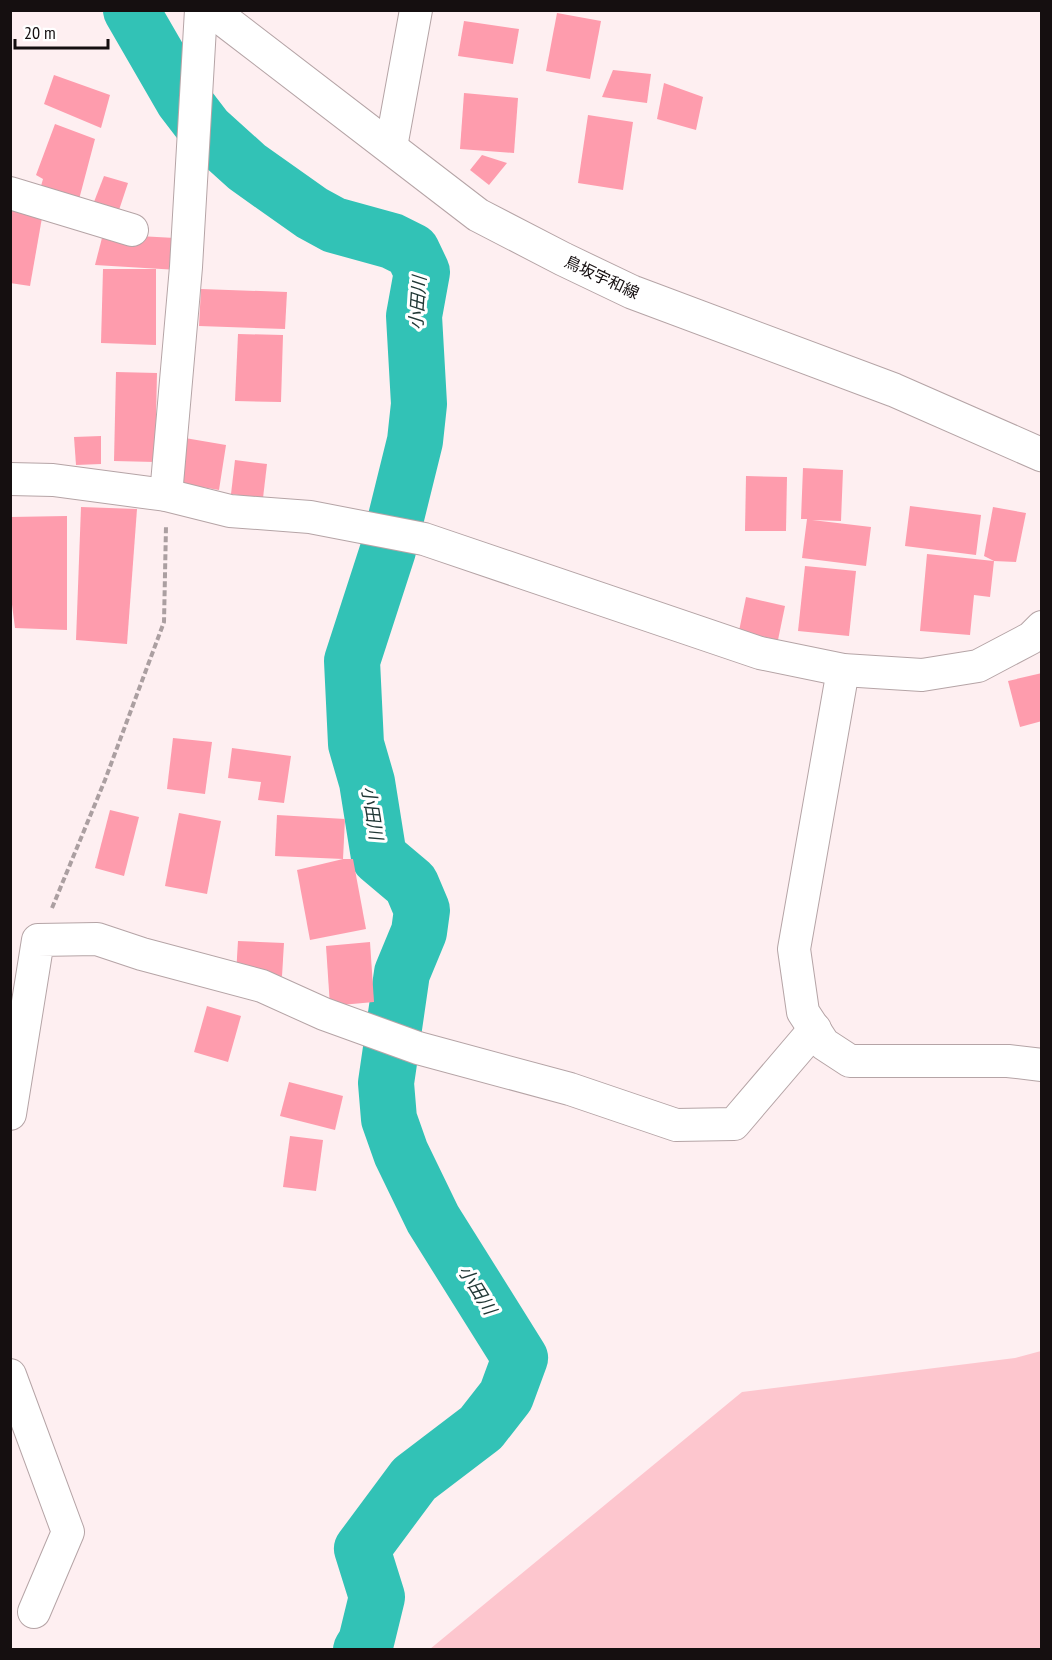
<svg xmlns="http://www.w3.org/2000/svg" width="1052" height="1660" viewBox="0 0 1052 1660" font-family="'PT Sans Narrow','Noto Sans JP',sans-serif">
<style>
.green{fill:#fdc6ce}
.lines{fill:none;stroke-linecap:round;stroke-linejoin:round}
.river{stroke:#32c2b6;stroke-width:56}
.building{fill:#fe9cad}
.minor-casing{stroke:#b5a4a6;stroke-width:34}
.secondary-casing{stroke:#b5a4a6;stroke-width:35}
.path{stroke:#ab9fa1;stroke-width:4;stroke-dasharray:6 3;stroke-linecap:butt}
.minor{stroke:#fff;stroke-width:32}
.secondary{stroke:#fff;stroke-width:33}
.labels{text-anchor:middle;stroke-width:6;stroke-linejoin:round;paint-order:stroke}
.street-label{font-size:16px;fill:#150f10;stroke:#fff}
.water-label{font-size:18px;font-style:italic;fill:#213836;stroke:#fff}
</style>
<rect width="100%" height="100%" fill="#feeff1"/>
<!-- green -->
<path class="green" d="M1041,1351v298h-611l312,-257 273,-34z"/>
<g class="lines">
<!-- river -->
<path class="river" d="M131,10l52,90 23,30 41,37 65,46 22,12 58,16 20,10 10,21 -8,44 5,88 -4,37 -27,109 -36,111 4,83 11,38 12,75 32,27 11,26 -3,22 -17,41 -16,110 3,36 12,34 32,66 87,139 -14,38 -25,32 -67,51 -52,70 15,48 -11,45 -5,8"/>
</g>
<!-- building -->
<g class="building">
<path d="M557,13l44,8 -11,58 -44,-8z"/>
<path d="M464,21l55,8 -6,35 -55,-8z"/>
<path d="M613,70l38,4 -4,29 -45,-6z"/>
<path d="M54,75l56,20 -9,33 -57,-24z"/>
<path d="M664,83l39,14 -7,33 -39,-11z"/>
<path d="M464,93l54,5 -4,55 -54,-4z"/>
<path d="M588,115l45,7 -10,68 -45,-7z"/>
<path d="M55,124l40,15 -18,68 -38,-14 4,-14 -7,-4z"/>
<path d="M482,155l25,8 -18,22 -19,-15z"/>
<path d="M104,176l24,7 -11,33 -25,-9z"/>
<path d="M10,206l33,6 -13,74 -20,-3z"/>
<path d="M103,234l72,4 3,32 -83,-5z"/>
<path d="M103,269h53v76l-55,-2z"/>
<path d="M201,289l86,3 -2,37 -86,-3z"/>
<path d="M238,334l45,1 -2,67 -46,-1z"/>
<path d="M116,372l41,1 -2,89 -41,-1z"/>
<path d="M101,436v28l-25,1 -2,-28z"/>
<path d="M185,438l41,7 -7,45 -41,-7z"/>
<path d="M235,460l32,4 -4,34 -32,-4z"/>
<path d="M803,468l40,2 -2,51 -29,-1 59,7 -5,39 -64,-8 5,-39h-6z"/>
<path d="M746,476l41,1 -1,54h-41z"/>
<path d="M910,506l71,9 -5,40 -71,-9z"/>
<path d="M81,507l56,2 -10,135 -51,-4z"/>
<path d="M993,507l33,6 -10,49 -22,-1 -10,-5z"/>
<path d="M67,516v114l-52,-2 -5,-39v-72z"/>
<path d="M927,554l67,7 -4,36 -16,-2 -4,40 -50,-4z"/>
<path d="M805,566l51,5 -7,65 -51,-5z"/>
<path d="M746,597l39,9 -7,34 -39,-9z"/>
<path d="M1042,673v48l-22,6 -12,-46z"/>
<path d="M173,738l39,4 -7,52 -38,-5z"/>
<path d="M232,748l59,8 -7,47 -26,-3 3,-18 -33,-4z"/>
<path d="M110,810l29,7 -15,59 -29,-8z"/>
<path d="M179,813l42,8 -14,73 -42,-8z"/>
<path d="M277,815l68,4 -2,40 -68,-3z"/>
<path d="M343,859h10l13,70 -56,11 -13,-70z"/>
<path d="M238,941l46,2 -2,33 -46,-2z"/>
<path d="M370,942l4,60 -44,4 -4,-60z"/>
<path d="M207,1006l34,10 -13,46 -34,-10z"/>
<path d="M289,1082l54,14 -8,34 -55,-14z"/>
<path d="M290,1136l33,4 -7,51 -33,-4z"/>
</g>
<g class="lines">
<!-- minor casing -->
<g class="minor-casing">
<g id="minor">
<path d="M391,147l25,-137"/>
<path d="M10,193l122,37"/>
<path d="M10,479l43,1 113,15 64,16 80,6 114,22 336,114 83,17 79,5 56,-9 53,-28 11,-11"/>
<path d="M166,495l20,-228 15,-257"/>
<path d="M843,670l-49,279 9,63 21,32 26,17h158l34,4"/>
<path d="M10,1114l28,-174 59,-1 45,15 120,32 62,28 94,34 152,41 106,36 58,-1 81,-95"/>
<path d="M10,1375l58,157 -34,80"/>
</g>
</g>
<!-- secondary casing -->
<g class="secondary-casing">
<path id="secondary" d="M211,10l267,205 85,44 69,33 262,98 148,65"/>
</g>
<!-- path -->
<path class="path" d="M52,908l53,-128 59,-158 2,-96"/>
<!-- minor -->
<use href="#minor" class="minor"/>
<!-- secondary -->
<use href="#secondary" class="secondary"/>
</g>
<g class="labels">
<!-- street labels -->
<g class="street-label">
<text transform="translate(602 277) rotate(25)" y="6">鳥坂宇和線</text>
</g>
<!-- water labels -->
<g class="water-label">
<text transform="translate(418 303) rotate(-86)" y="6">小田川</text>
<text transform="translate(372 813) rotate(81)" y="6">小田川</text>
<text transform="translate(477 1290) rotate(58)" y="6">小田川</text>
</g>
</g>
<!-- border -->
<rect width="1052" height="1660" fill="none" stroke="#150f10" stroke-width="24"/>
<!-- scale -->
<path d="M15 39v9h93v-9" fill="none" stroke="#150f10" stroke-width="3"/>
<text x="24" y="39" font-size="18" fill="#150f10" stroke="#ffffff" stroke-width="4.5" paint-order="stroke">20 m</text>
</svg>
